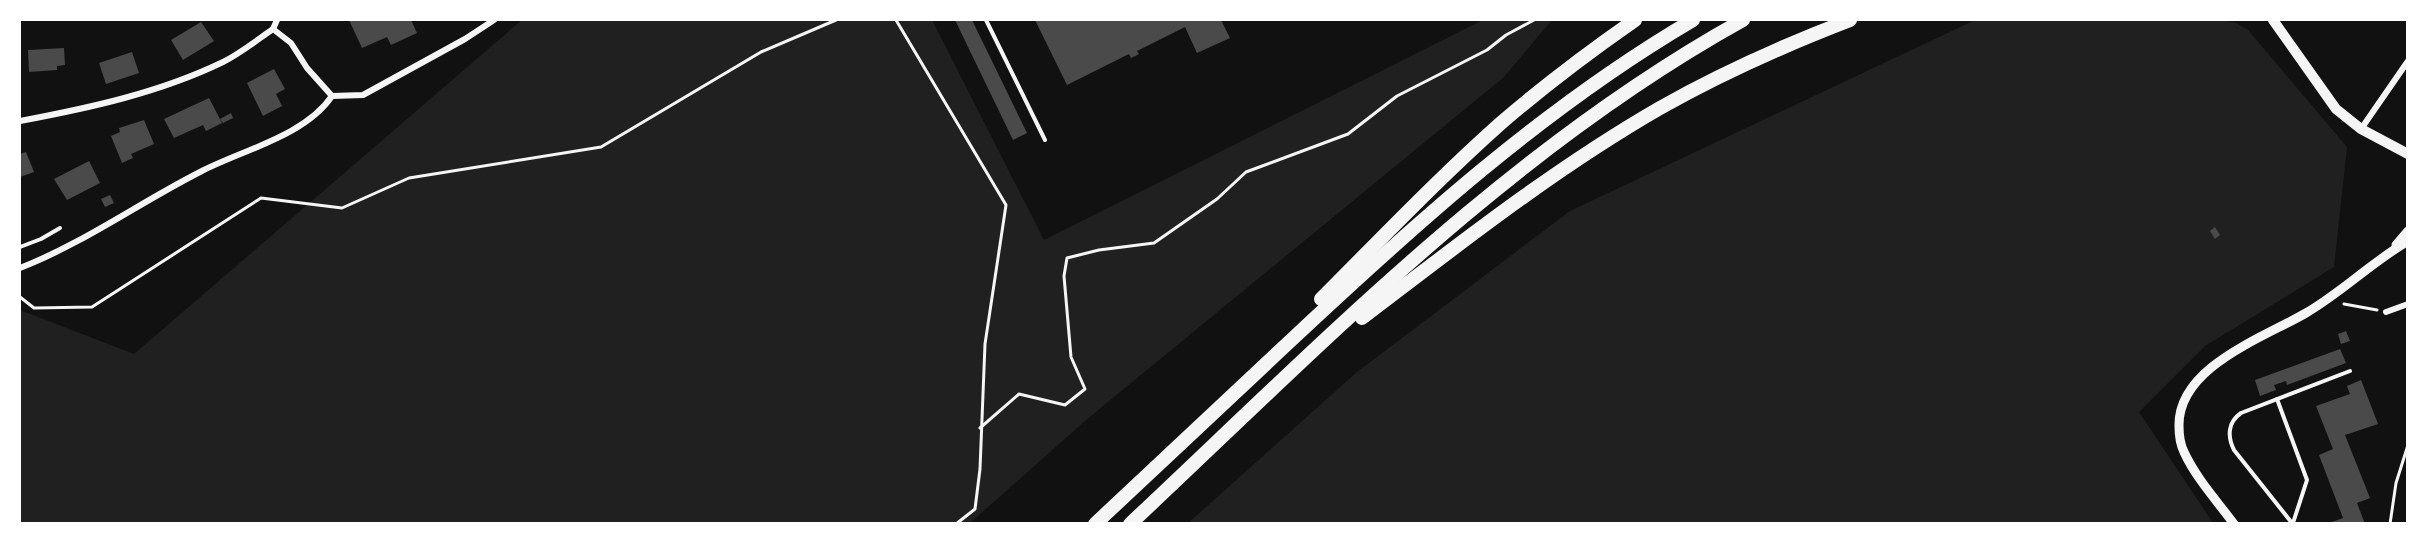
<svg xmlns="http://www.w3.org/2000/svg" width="2427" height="543" viewBox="0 0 2427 543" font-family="Raleway,sans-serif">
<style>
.green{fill:#202020}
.building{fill:#4a4a4a}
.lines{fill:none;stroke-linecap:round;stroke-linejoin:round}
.path{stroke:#f5f5f5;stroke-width:3}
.service{stroke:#f5f5f5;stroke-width:4}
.minor{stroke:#f5f5f5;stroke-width:6}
.tertiary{stroke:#f5f5f5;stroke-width:9}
.secondary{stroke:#f5f5f5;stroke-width:10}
.motorway{stroke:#f5f5f5;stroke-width:14}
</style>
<rect width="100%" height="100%" fill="#111"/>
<!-- green -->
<g class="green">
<path d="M522,20h410l112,220 439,-220h69l-48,57 -418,343 -116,103h-950v-213l114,44z"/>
<path d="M1975,20h247l14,3 12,7 99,117 -13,120 -129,79 -66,66 74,111 -1026,1 170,-152 213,-161z"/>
</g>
<!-- building -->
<g class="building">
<path d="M349,20h62l6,13 -26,12 -4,-8 -25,11z"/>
<path d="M955,20h17l55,113 -14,7z"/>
<path d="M1035,20h186l9,18 -33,15 -12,-26 -48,24 2,3 -8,4 -2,-4 -62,31z"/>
<path d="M201,22l13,19 -31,19 -12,-20z"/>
<path d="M64,48l1,17 -8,1v4l-28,2 -1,-22z"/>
<path d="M132,52l7,21 -33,11 -7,-21z"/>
<path d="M274,69l11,20 -9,5 6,12 -19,10 -16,-33z"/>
<path d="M209,98l13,25 -16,8 -3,-6 -29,13 -10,-19z"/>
<path d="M231,113l2,5 -10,5 -3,-4z"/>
<path d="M144,120l10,24 -23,10 2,4 -11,5 -11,-27 9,-4 -1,-4z"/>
<path d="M26,152l8,20 -14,5v-23z"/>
<path d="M89,161l11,22 -33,17 -13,-21z"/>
<path d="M110,195l4,8 -9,4 -4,-8z"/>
<path d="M2215,227l5,8 -5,4 -5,-8z"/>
<path d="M2346,331l4,10 -9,3 -3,-10z"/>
<path d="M2340,349l6,14 -59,22 -1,-4 -12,4 2,5 -16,6 -5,-16z"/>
<path d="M2361,380l17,44 -33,11 25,63 -13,5 8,21h-39l17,-6 -24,-63 14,-6 -17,-43 34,-12 -3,-8z"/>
</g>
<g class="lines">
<!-- path -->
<g class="path">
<path d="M896,20l110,185 -21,139 -5,125 -5,40 -19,15"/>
<path d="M20,297l14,11 58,-1 169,-109 81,10 67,-30 192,-31 160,-95 75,-32"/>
<path d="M2344,304l33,6"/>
<path d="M980,428l39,-34 46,11 20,-16 -14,-32 -7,-81 3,-18 32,-8 55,-7 63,-44 29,-27 102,-38 49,-38 90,-46 19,-15 28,-15"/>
<path d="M2390,524l6,-41 12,-38"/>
</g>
<!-- service -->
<g class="service">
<path d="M986,20l59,120"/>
<path d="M20,247l21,-8 19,-11"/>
<path d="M2277,399l30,81 -14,43"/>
<path d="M2292,523l-58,-73c-7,-14 -6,-28 7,-37l109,-42"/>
</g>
<!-- minor -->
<g class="minor">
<path d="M273,29l4,-9"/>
<path d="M20,121c69,-13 139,-28 203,-59 18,-9 34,-22 50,-33l18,14 16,25 25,28"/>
<path d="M2361,129l47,-68"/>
<path d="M20,268c64,-25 119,-65 180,-96 42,-22 105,-36 132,-76l31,-1 102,-56 29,-19"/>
<path d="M2386,312l22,-8"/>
</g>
<!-- tertiary -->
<g class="tertiary">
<path d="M2396,245l12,-14"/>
<path d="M2234,524c-17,-23 -38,-46 -50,-72 -4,-8 -5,-17 -5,-26 -1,-59 84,-88 127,-113 36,-21 66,-51 102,-72"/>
</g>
<!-- secondary -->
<path class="secondary" d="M2273,20l63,89 25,20 47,25"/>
<!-- motorway -->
<g class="motorway">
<path d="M1321,299c59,-59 117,-120 180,-176 43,-37 88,-71 134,-103"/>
<path d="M1362,318c96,-73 192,-149 298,-210 60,-34 125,-63 190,-88"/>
<path d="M1095,524c64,-60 128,-120 192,-180 127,-119 256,-236 406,-324"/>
<path d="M1130,524c194,-182 380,-375 613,-504"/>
</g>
</g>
<!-- border -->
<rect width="2427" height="543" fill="none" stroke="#ffffff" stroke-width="42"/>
</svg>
